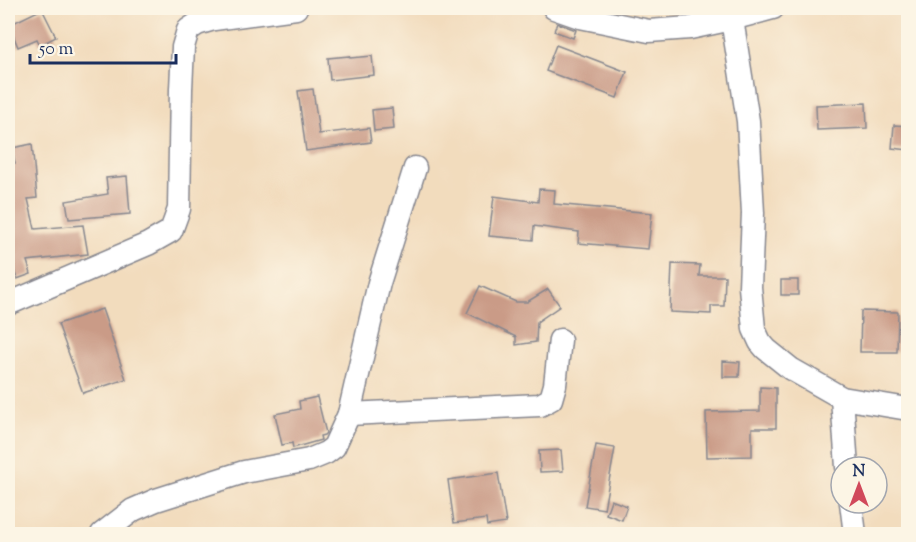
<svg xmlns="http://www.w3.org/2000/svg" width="916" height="542" viewBox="0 0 916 542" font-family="'Sorts Mill Goudy',serif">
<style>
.building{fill:#ca9b87}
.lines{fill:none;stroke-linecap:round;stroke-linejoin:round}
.minor-casing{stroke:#86868e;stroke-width:25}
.minor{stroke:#fff;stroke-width:22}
</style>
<rect width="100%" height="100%" fill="#fcf5e5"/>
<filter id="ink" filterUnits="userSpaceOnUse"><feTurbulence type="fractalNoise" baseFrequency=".0167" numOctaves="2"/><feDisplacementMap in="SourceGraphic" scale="12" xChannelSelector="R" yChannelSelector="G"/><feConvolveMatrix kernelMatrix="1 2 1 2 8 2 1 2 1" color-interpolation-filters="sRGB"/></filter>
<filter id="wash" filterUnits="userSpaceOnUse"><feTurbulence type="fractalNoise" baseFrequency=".008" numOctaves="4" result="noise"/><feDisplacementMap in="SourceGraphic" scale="24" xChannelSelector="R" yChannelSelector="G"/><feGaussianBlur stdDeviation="1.35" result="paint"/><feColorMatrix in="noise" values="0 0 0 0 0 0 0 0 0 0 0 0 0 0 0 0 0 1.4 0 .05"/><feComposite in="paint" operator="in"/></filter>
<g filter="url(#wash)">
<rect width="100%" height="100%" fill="#f2dcbd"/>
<g id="blocks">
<!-- building -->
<g class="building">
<path d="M42,9l14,28 -16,8 -3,-6 -19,8 -9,-22z"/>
<path d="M557,23l19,7 -3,8 -19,-7z"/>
<path d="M556,45l71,27 -10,26 -71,-27z"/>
<path d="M349,56l1,2 22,-2 2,19 -44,5 -2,-22z"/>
<path d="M313,89l6,45 50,-6 2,14 -65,9 -8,-60z"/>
<path d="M866,103l1,25 -50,2 -1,-25z"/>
<path d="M392,108l2,21 -20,2 -2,-21z"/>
<path d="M894,125l15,1v24l-17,-2z"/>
<path d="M32,144l5,54 -9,1 7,30 48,-4 5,29 -61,7 4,13 -14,5 -6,-18 3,-1 -6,-23v-18l2,-1 -2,-55h7l-3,-15z"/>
<path d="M127,176l3,38 -61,5 -3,-18 42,-7 -2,-16z"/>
<path d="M539,189l16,1 -1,14 98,9 -4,36 -70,-6 1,-11 -45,-6 -1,14 -44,-4 5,-40 44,6z"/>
<path d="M672,264l28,1 -1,11h26l-1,30h-13v8l-41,-2z"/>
<rect x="781" y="280" width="17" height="15"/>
<path d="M480,286l36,16h11l21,-13 12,17 -23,16 -1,20 -20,3v-8l-49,-24z"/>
<path d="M102,309l24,70 -43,14 -25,-69z"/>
<path d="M861,311l37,1 -1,40h-37z"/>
<path d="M723,361l17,1 -1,15h-16z"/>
<path d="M760,387l16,1v40h-24v28l-45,1 -1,-45 54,-1z"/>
<path d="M317,397l9,36 -2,2 -4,1 1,4 -28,8 -1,-5 -10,2 -7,-31 25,-5 -1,-8z"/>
<path d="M596,445l19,3 -11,61 -19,-3z"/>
<path d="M561,450l2,21 -23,1 -1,-21z"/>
<path d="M498,473l8,50 -19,3 -1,-7 -32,4 -6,-43z"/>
<path d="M611,500l16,6 -5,14 -16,-6z"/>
</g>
</g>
</g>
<g filter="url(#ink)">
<use href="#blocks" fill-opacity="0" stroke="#86868e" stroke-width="1.5"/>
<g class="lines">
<!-- minor casing -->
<g class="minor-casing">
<g id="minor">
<path d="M554,8l26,9 69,14 41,-3 42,-9 41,-11"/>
<path d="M732,19l16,102 5,92 -3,74 4,42 6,13 6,7 25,20 51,29 66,11"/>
<path d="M8,304l140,-60 23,-13 8,-22 2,-120 2,-42 5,-17 9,-6 17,-5 82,-11"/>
<path d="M842,398l5,69"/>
<path d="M349,414l191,-9 11,-6 4,-14 5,-45"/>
<path d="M851,503l4,31"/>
<path d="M102,534l31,-24 23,-10 88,-28 65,-12 17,-7 8,-6 15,-33 30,-131 36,-115"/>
</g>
</g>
<!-- minor -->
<use href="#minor" class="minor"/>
</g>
</g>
<!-- margin -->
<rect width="916" height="542" fill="none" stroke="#fcf5e5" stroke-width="30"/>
<!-- north arrow -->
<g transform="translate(859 485)"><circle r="28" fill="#fcf5e5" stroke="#a2a6af" stroke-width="1.5"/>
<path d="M0-4.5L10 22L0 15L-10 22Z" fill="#d1495b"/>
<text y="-9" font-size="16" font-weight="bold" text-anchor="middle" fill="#1b2f5e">N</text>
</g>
<!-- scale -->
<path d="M30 54v9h146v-9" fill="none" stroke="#1b2f5e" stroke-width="3"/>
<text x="39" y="54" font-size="18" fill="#1b2f5e" stroke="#fcf5e5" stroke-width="4.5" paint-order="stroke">50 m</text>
</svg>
